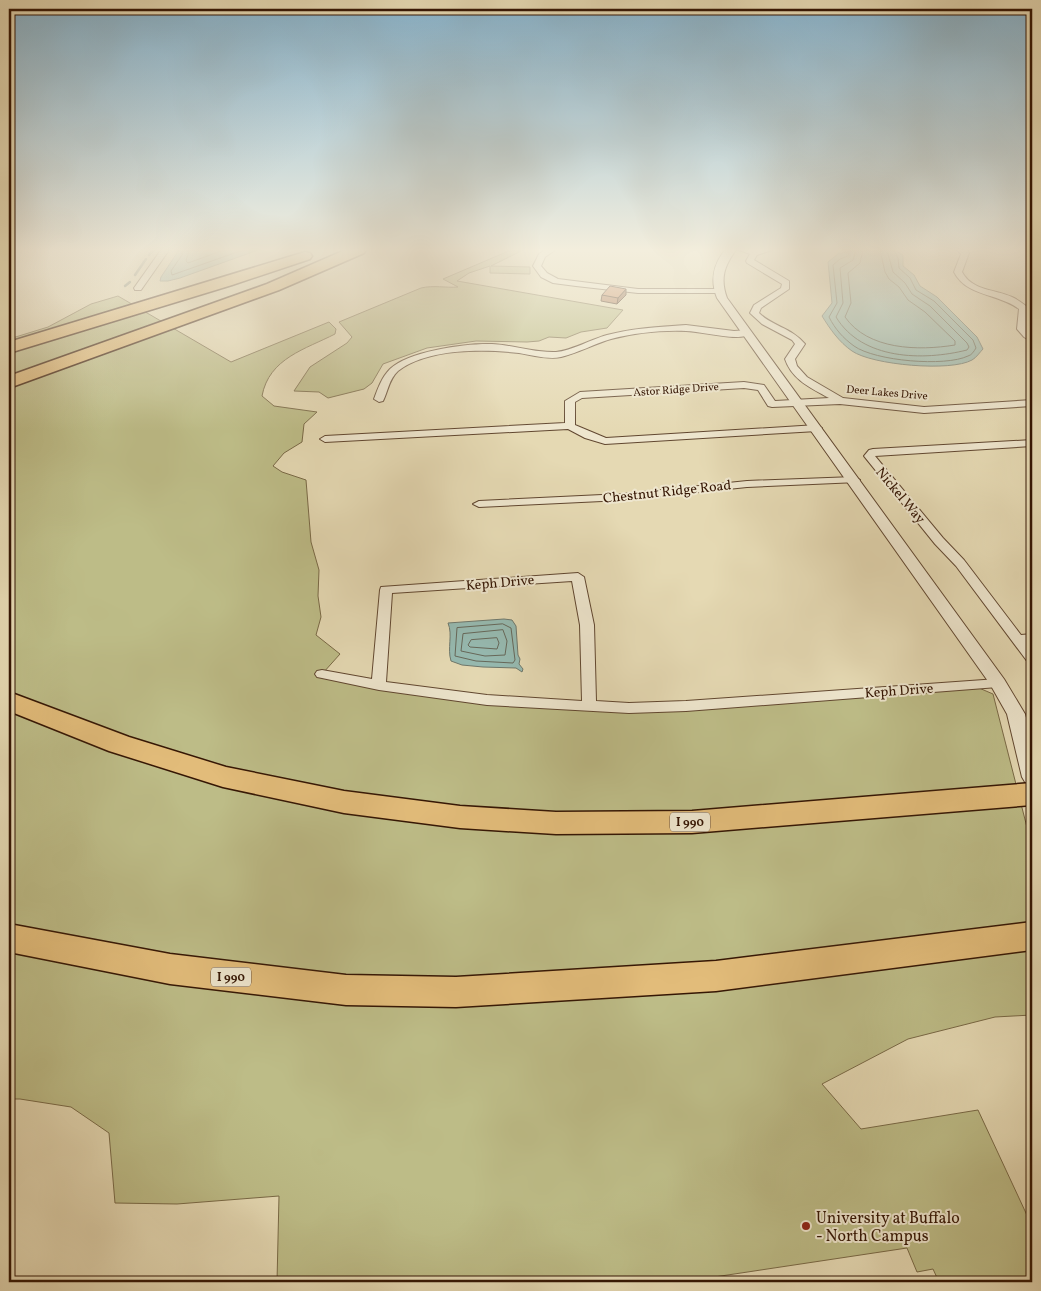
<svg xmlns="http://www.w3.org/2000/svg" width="1041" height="1291" viewBox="0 0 1041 1291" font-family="Vollkorn,serif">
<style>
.green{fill:#bdbc87;stroke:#796946}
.water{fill:#96bab1;stroke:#6f786c}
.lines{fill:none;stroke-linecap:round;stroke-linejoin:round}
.shore{stroke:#66685a;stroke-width:1}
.stream{stroke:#6f786c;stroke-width:2.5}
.minor-casing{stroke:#614730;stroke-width:2}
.tertiary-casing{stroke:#614730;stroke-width:2}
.motorway-casing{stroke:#351604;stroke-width:3}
.minor{fill:#eee6ce;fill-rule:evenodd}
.tertiary{fill:#eee6ce;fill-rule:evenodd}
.motorway{fill:#e2bc7a;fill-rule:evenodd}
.wall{fill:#a96f4c;stroke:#351604}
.shaded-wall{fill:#895a3e;stroke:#351604}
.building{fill:#c48158;stroke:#351604}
.poi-dot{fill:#8f2418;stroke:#eee6ce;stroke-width:2}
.labels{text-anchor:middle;stroke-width:4;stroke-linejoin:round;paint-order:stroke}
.far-street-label{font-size:11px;fill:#351604;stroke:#eee6ce}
.shield{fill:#eee6ce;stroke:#6c5441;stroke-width:1}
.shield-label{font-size:12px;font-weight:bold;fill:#351604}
.street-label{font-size:14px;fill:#351604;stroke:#eee6ce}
.near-poi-label{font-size:16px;fill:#351604;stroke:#eee6ce;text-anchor:start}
</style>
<rect width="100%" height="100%" fill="#e5d9b3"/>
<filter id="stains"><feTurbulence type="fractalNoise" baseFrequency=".004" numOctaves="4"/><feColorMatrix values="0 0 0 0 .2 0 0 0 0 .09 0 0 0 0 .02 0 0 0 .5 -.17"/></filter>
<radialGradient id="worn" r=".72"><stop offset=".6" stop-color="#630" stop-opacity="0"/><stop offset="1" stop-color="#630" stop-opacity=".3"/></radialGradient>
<!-- green -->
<g class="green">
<path d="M511,250h12l-32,16 39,1v7l-40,-1v-7l-21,7 -12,8 166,29 -16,18 -26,4 -15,6 -17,-1 -10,4 -12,1 -51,-1 -49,7 -44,16 -11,19 -8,6 -36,9 -9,-6 -25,-1 16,-24 37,-24 5,-6 -13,-15 82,-34c13,-3 24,0 37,-1l-15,-8z"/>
<path d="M118,296l113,66 98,-40 7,7 -1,5c-29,15 -66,24 -73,62l12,10 43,6 -13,12 -2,18 -18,11 -11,13 9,6 24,8 5,62 8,28 -1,26 3,21 -5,18 24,19 -17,19 56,12 210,22 383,-22 21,9 39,153v168l-37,2 -87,22 -86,45 39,45 117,-19 54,116v56h-93l-6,-13 -16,3 -10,-24 -226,34h-404l2,-86 -102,8 -62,-1 -6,-70 -38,-26 -51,-8h-11v-760l39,-12 43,-23z"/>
</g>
<!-- water -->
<g class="water">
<path d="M179,250h79l-78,28 -12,3h-8l1,-4z"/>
<path d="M855,250h39l9,5v11l11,9 6,11 17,11 40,40 6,12c-3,3 -7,9 -11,11 -21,12 -100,5 -120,-9 -13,-9 -22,-22 -30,-35l10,-13 -4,-41 10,-8z"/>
<path d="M504,619l8,1 4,6 2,29 2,4 -1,5 4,5 -1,3 -6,-4 -33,-1 -21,-2 -11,-4c-4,-13 2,-26 -3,-38z"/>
</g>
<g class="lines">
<!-- shore -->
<g class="shore">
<path d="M182,250v5l-11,16 1,4 71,-25"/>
<path d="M189,250l-3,11 2,2 36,-13"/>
<path d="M850,250l-2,6 -8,3 -7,6 4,38 -8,14c6,12 14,21 25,29 21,15 91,21 114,10 4,-1 6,-5 8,-8l-3,-8 -39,-39 -18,-11 -6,-12 -11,-10 -1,-10 -4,-8"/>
<path d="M856,250l-3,10 -13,8 3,35 -7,14c26,43 87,44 131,33l2,-3 -2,-4 -37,-37 -18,-12 -7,-11 -12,-11 -6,-22"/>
<path d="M863,250l-3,13 -12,10 3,30 -6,14c23,33 73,34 110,28v-4l-30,-29 -17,-12 -9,-13 -10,-8 -4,-7 -5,-22"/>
<path d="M503,624l8,4 4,32 -2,3 -37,-2 -21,-5 2,-28z"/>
<path d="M503,630l4,11 -2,14 -20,1 -24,-5 2,-17z"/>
<path d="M497,638l2,5 -2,6 -27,-2 -2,-2 3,-5z"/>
</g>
<!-- stream -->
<g class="stream">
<path d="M149,255l4,-5"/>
<path d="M135,275l11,-16"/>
<path d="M125,286l5,-4"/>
</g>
<!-- minor casing -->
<g class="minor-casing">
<g id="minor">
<path d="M161,250h8l-28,40h-6l-1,-2z"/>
<path d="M545,250h10l-10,7 -4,9 6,7 11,6 80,10h81l4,2 -4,2h-81l-62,-7 -23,-3 -12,-6 -8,-11 6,-12z"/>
<path d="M739,250h33l-15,5 -3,5 35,21v8l-28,19 -2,5c13,13 33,15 46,31l-10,15 2,7 10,11 36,21 81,9 108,-7v6l-108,7 -84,-9 -68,3 -4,-1 -10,-16 -14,-2 -162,10 -7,4v23l31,13 211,-13 5,3 -5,3 -212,13 -20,-6 -17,-9 -243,13 -5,-3 5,-3 240,-13v-22l15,-9 164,-10 20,3 11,16 54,-3c-18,-10 -37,-18 -44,-39l10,-15 -3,-4 -30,-16 -12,-11 4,-8 27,-17 1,-4 -35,-21 -1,-2 4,-7z"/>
<path d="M957,250h10l2,3 -7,19c10,19 33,17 50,25 5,2 10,6 14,9v23l6,6v7l-8,-5 -7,-8 2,-20c-21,-16 -52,-12 -65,-37l7,-18z"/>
<path d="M1025,250h7v5z"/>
<path d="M686,325l48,6 14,-1 4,3c-12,10 -50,-2 -66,-2 -24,-1 -52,2 -75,8 -17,5 -33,14 -50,18 -12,3 -30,-2 -42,-4 -35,-4 -91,-5 -121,18 -9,8 -10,20 -15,30l-4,1 -5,-3c4,-11 8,-22 16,-30 18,-18 77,-26 102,-25 21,1 43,9 64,8 15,-1 36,-13 51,-17 26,-7 52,-8 79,-10z"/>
<path d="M1032,440v6l-157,10 68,82 21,22 57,75 11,-1v8h-5l5,7v13l-5,-1 -71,-95 -21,-22 -71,-88 5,-6 4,-1z"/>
<path d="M854,477l6,3 -2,2 -111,5 -124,13 -144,7 -6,-3 6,-3 144,-7 124,-13z"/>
<path d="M578,573l6,4 10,48 2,76 33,2 57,-2 312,-22 5,1 2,3 -2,3 -5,1 -312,24 -57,2 -142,-8 -108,-15 -57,-12 -5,-1 -2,-3 2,-3 5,-1 50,9 8,-89 1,-3zM572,581l8,44 2,76 -95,-6 -101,-13 6,-89z"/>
</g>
</g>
<!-- tertiary casing -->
<g class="tertiary-casing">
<path id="tertiary" d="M725,250h11c-12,16 -16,29 -9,48l277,381 21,35 7,26v44l-7,-2 -3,-5 -15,-63 -17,-30 -273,-386c-7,-18 -4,-33 8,-48z"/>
</g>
<!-- motorway casing -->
<g class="motorway-casing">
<g id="motorway">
<path d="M345,250h21l-2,3 -85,37 -270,98v-12l258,-92z"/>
<path d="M305,252l5,1 2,3 -2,3 -78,26 -223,68v-11z"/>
<path d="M9,692l120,45 97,30 118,24 116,15 96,6 136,-1 340,-28v22l-340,28 -136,1 -96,-6 -116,-15 -121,-26 -114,-36 -100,-40z"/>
<path d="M1032,922v28l-316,41 -260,16 -110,-2 -176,-21 -161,-32v-28l161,30 176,21 110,2 260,-16z"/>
</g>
</g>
<!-- minor -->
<use href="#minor" class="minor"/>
<!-- tertiary -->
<use href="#tertiary" class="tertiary"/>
<!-- motorway -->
<use href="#motorway" class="motorway"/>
</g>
<!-- wall -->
<path class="wall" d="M602,295h24l-9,9 -16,-3z"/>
<!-- shaded-wall -->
<path class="shaded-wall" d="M626,289v6l-9,9 1,-6z"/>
<!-- building -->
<path class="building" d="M610,286l16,3 -8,9 -16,-3z"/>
<!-- sky -->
<linearGradient id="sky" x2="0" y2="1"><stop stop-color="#87b6d2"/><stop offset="0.58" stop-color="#f3eedd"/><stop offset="1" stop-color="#f3eedd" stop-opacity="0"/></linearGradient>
<rect width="1041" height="431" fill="url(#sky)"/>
<!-- markers -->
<circle class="poi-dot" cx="806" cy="1226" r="5"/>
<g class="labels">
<!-- far-street labels -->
<g class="far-street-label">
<text transform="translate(676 389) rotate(-4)" y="4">Astor Ridge Drive</text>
<text transform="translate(887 392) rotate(5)" y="4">Deer Lakes Drive</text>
</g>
<!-- shield labels -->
<g class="shield">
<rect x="670" y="812.5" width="40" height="19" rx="4"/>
<rect x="211" y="967.5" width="40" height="19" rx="4"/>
</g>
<g class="shield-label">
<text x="690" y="826">I 990</text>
<text x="231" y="981">I 990</text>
</g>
<!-- street labels -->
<g class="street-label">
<text transform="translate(667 491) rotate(-6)" y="5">Chestnut Ridge Road</text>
<text transform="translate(901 495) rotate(50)" y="5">Nickel Way</text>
<text transform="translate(500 582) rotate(-5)" y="5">Keph Drive</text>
<text transform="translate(899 690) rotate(-4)" y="5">Keph Drive</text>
</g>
<!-- near-poi labels -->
<g class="near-poi-label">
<text x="816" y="1223">University at Buffalo<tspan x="816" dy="18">- North Campus</tspan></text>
</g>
</g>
<!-- margin -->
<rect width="1041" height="1291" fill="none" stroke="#e5d9b3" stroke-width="30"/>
<rect x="10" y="10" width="1021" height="1271" fill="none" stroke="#351604" stroke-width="2.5"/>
<rect x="15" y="15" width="1011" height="1261" fill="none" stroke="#351604"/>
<rect width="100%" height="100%" filter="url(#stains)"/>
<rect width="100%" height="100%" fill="url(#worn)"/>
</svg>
